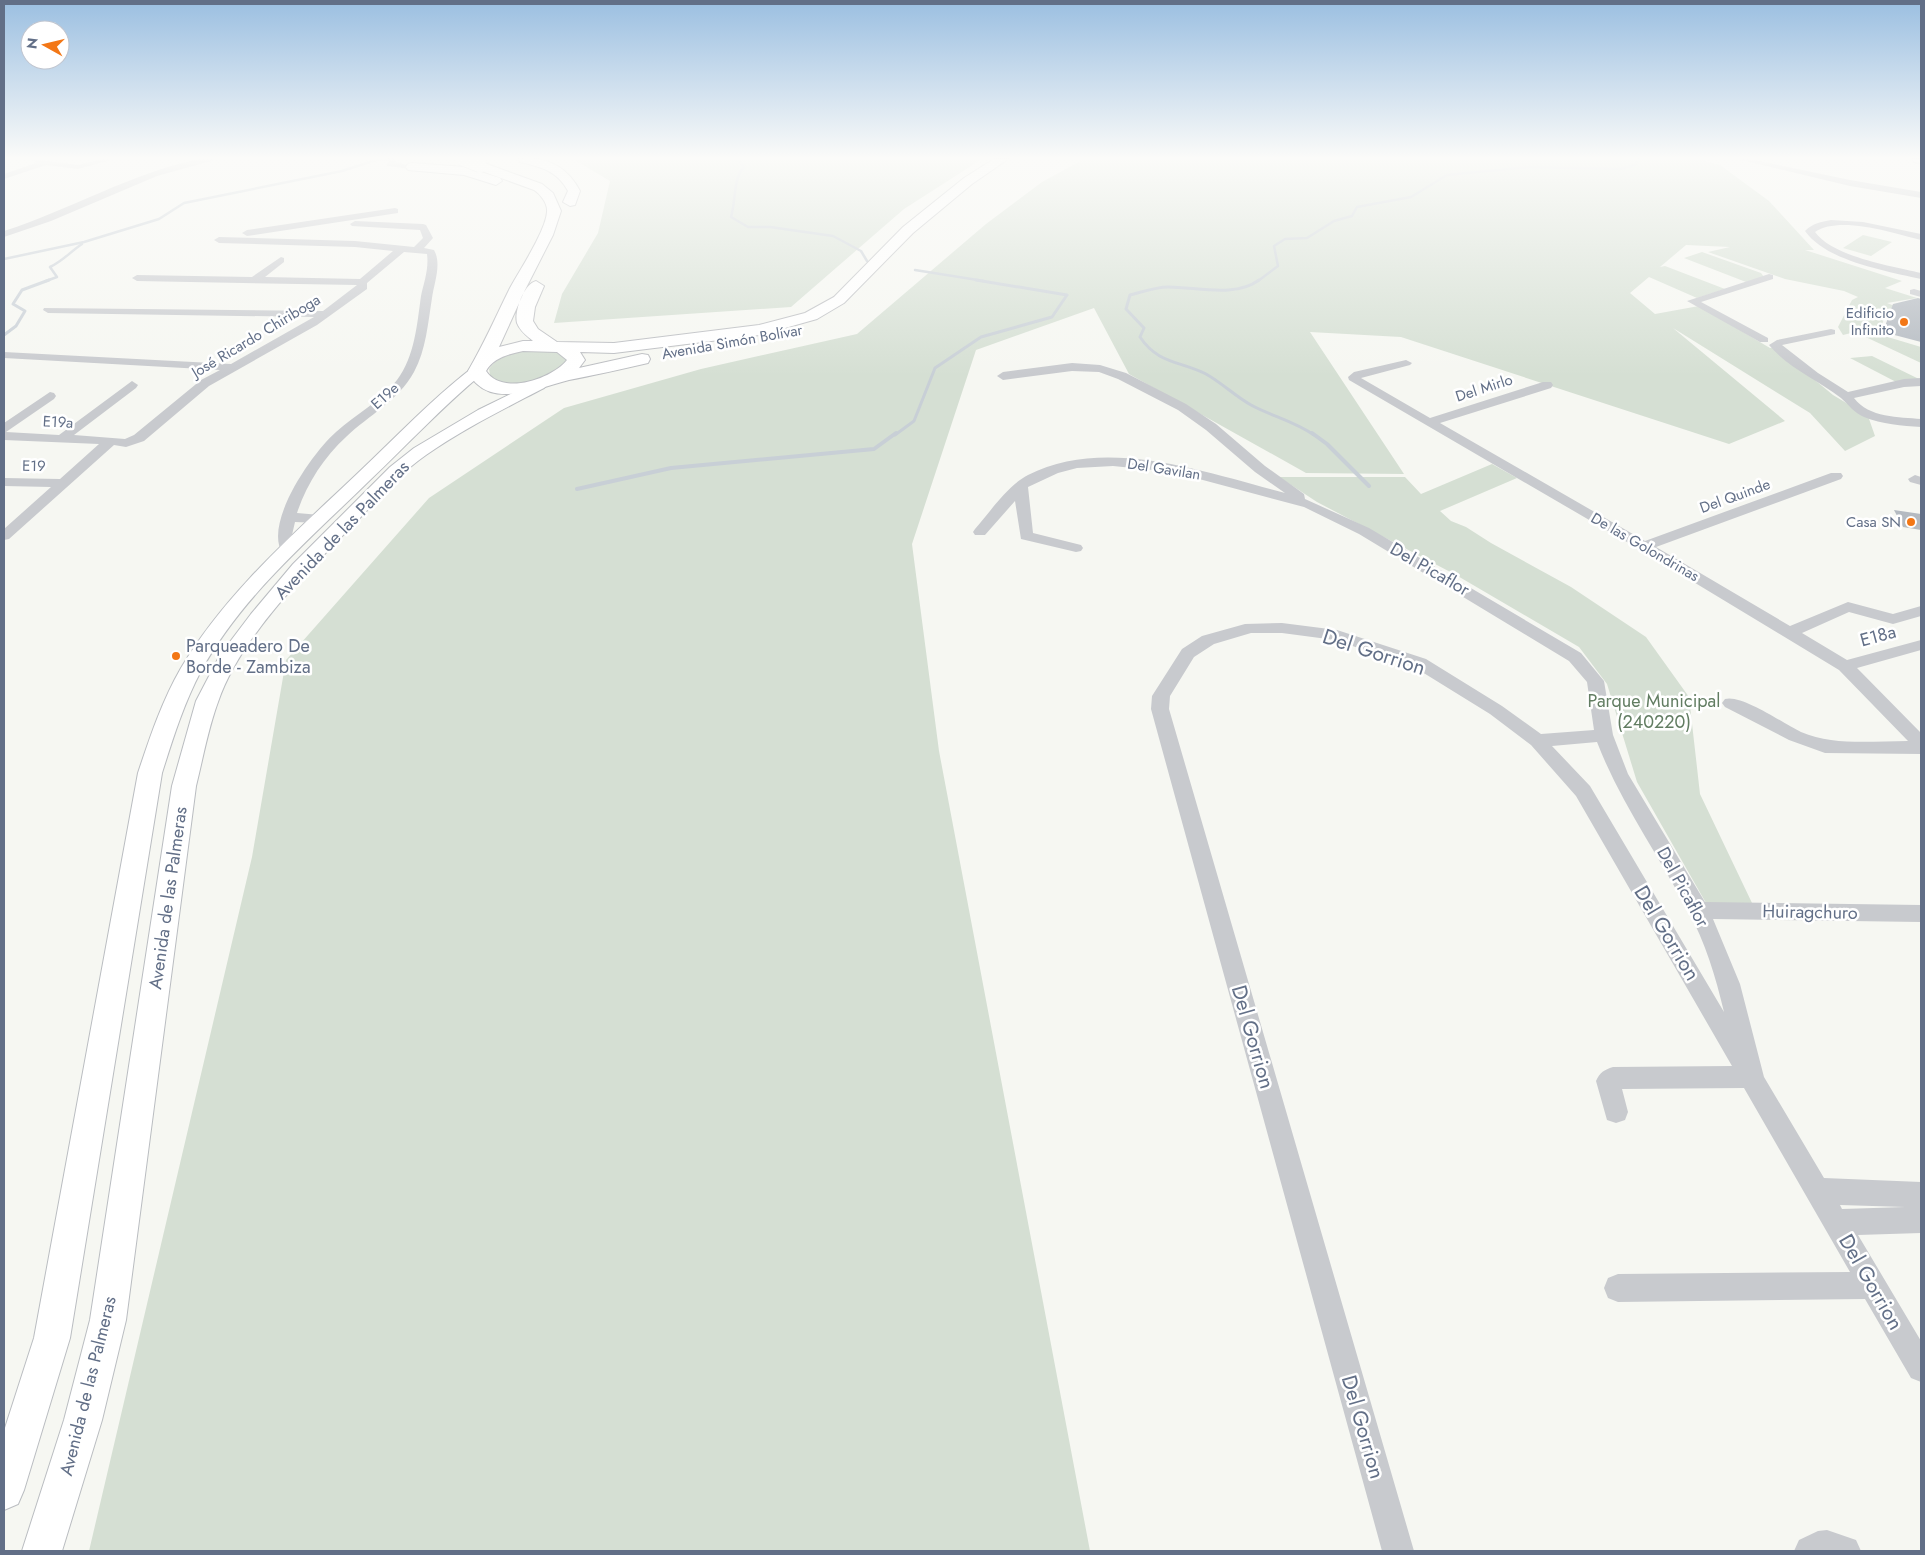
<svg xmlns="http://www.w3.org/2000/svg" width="1925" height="1555" viewBox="0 0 1925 1555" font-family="Jost,sans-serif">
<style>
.green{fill:#d5dfd3}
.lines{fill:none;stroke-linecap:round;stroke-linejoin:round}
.stream-far2{stroke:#c8cfd6;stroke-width:2.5}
.stream-far1{stroke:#c8cfd6;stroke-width:3}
.stream{stroke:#c8cfd6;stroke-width:4}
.building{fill:#b4bac1}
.major-casing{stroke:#babdc1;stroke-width:2}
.highway-casing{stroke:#bbbdc1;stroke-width:2}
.minor{fill:#c8cace;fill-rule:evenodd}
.major{fill:#fff;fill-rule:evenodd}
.highway{fill:#fff;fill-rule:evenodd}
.highway-bridge-casing{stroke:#bbbdc1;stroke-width:14;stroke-linecap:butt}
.highway-bridge{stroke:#fff;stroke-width:13}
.poi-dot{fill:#f37716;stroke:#fff;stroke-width:2}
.labels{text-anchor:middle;stroke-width:5;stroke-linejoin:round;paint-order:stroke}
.far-poi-label{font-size:15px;fill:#626f87;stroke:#fff;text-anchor:end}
.far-street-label{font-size:15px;fill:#626f87;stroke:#fff}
.street-label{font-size:18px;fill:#626f87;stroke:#fff}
.poi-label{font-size:18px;fill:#626f87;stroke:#fff;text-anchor:start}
.park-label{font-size:18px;fill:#627d62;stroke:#fff}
.near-street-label{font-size:21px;fill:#626f87;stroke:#fff}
</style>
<rect width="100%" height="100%" fill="#f6f7f2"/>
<!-- green -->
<g class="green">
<path d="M573,159h409l-78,50 -113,98 -237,16 8,-29 36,-61 12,-52z"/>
<path d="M1084,159h613l23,6 49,36 45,49h-9l97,31 -17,7 32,10 -30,5 18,7 -19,4 -7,18 12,6 30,9v16l-66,-31 -12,3 -5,-8 14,-27 6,-3 -14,-6 -59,-12 -77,-27 22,-5 -44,-2 -26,22 5,-1 60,23 -28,9 -48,-21 -19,16 25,21 44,-8 71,42 5,-1 58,48 35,21 7,20 -30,15 -35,-38 -137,-85 112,93 -56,23 -328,-107 -91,-5 94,142 -98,-1 -177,-99 -35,-66 -118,42 -64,194 27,207 151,800h-1001l163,-694 34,-197 143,-162 135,-90 137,-39 156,-35 129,-110 56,-42z"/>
<path d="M1863,235l29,7 -21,14 -28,-8z"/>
<path d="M1702,252l59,21 3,4 -18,5 -62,-24z"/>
<path d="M553,349l21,11c-24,14 -59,40 -84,15l-1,-6c15,-20 41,-20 64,-20z"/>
<path d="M1872,356l49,24v2l-21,2 -50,-26z"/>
<path d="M1492,464l25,14 -77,33 11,10 15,6 25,16 80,44 75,50 43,60 11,97 52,109h-46l-69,-121 -30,-98 -28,-37 -123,-72 -139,-73 -38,-25h126l16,17z"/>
</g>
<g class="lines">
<!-- stream-far2 -->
<g class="stream-far2">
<path d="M737,159l7,8c-11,11 -8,34 -13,50l17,10h22l63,9 28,15 6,10"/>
<path d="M4,259l80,-17 75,-23 25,-16 158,-32 34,-11 18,-1"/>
<path d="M915,270l69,11"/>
<path d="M46,281l11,-4 -7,-10c13,-6 20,-15 32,-23"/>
<path d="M1258,281l20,-15 -4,-20 11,-7 22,-1 27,-17 18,-5 5,-9 54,-10 36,-22 82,-8 91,2 15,-4 4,-6"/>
</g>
<!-- stream-far1 -->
<g class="stream-far1">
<path d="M1259,280c-24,18 -62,7 -91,7 -12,0 -26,5 -38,8l-4,14 18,19 -4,9c18,27 40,24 66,37 16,9 29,22 45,31 20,11 43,16 63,30"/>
<path d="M4,335l12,-9 9,-15 -12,-7 9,-14 27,-10"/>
<path d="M895,435l19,-14 21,-53 46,-31 71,-20 15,-22 -91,-15"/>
</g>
<!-- stream -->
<g class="stream">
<path d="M1312,433l15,11 42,42"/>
<path d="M577,489l94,-21 203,-19 22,-16"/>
</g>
</g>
<!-- building -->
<g class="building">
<path d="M1918,298l3,1v43l-38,-10 10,-28z"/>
<path d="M1894,510l27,4v16l-18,-3z"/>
</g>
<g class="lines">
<!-- major casing -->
<g class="major-casing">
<g id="major">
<path d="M477,367l5,1 2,3 -2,3c-40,33 -75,71 -113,107 -59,58 -128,116 -168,190 -17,32 -28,67 -39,102l-92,565 -46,152 -6,14 -14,6v-79l30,-93 104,-565c12,-36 24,-72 43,-105 45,-76 114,-135 177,-195 38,-36 73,-73 114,-105z"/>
<path d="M539,380l5,2 3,3 -3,3c-40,21 -81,41 -118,67 -26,18 -47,43 -68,65 -49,50 -117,115 -140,182 -10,27 -15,56 -22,84l-70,534 -24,100 -40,131h-40l42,-131 26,-100 82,-534 24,-85 24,-46 31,-41 42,-50 97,-97 24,-19 64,-38z"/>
</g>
</g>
<!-- highway casing -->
<g class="highway-casing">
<g id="highway">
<path d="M518,159c28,-3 49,7 62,32l-5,14 -5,1 -7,-4 5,-11c-11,-21 -28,-24 -48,-29z"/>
<path d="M994,159h14l-36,25 -59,49 -69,70 -27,16 -57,16 -146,18 -34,-1 5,8 -6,8 63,-14 6,1 2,4 -2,4c-26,6 -53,12 -79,17 -25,6 -69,26 -92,4 -4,-3 -6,-9 -9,-13 16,-27 28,-55 42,-83 10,-18 36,-58 37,-76 1,-9 -7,-18 -13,-22l-58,-21 -2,-3 2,-3h8l58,21 11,9 8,18 -8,24 -28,55 -26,57 24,-6h10c-6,-5 -13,-10 -16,-18 -3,-12 7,-39 19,-42l8,5 -9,21 -2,14 5,8 19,13 57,1 145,-18 46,-12 29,-16 69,-70 61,-49zM523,351l34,1 10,8c-15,19 -65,36 -81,11 7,-13 23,-17 37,-20z"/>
<path d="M1912,159h9v4l-7,-1z"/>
<path d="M412,163l53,4 35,11 2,3 -6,4 -32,-10 -56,-5 -2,-3 2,-3z"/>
</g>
</g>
<!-- minor -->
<g class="minor">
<path d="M33,159l45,6 24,-6h12l-36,10 -32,-4 -42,14v-5l32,-11z"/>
<path d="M199,159h19l-61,17 -106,45 -47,16v-6c66,-21 127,-58 195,-72z"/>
<path d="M389,159h8l-2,3 21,5 -4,2 -25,-3z"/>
<path d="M1737,159h13l100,21 71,12v6l-71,-12z"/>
<path d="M395,208l3,1v4l-151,23 -5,-3 5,-3z"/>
<path d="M1831,220l32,2 58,12v6c-27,-7 -82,-25 -106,-8 18,25 77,34 106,41v6c-35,-8 -95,-18 -116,-48 8,-8 16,-9 26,-11z"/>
<path d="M355,221l68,3 3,1 7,13 -9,10 10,2c8,14 0,33 -2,48 -4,25 -6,52 -18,74 -16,29 -45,43 -68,65 -22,20 -40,48 -49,76l23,2 7,4 -7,4 -25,-1 -3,13 3,16 -2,3h-10c-21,-30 30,-102 53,-122 20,-18 45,-31 61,-52 18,-24 20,-56 24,-84 3,-14 8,-27 6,-42l-23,-2 -37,31v6l-50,36 -108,61 -65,55 -18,6 -12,-2 -105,94 -5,1v-11l47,-42 -47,-1v-8l56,1 39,-35 -95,-4v-17l46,-31 4,1 2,3 -2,3 -48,33 53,3 73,-54 6,4 -2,3 -62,47 51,4 9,-4 67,-55 19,-10 -216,-12v-6l227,12 83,-47 -266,-4 -5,-3 1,-2 279,3 34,-26 -220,-4 -5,-3 5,-3 115,2 29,-20 3,1v4l-19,15 95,2 33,-28 -38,-4 -136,-4 -5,-3 5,-3 136,4 59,6 9,-9 -3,-8 -68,-4 -2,-2z"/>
<path d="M1769,274l4,1v4l-72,23 67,36v4h-8l-73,-41z"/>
<path d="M1914,289l7,2v6l-11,-3v-4z"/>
<path d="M1831,329l4,1v4l-53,11 36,28 30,19 56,-13 17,-1v8l-17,1 -50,11c15,20 45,19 67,21v8c-19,-1 -39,-3 -57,-10 -10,-4 -15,-12 -23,-19 -23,-18 -53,-30 -72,-53l8,-5z"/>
<path d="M1406,360l6,3 -2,2 -49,13 69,40 113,-36h8l2,3 -2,3 -111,35 205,118 186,-68h10l2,3 -2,3 -185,68 134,79 58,-24 45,12 28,-8v10l-28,8 -44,-12 -47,21 45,27 74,-20v10l-64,18 64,65v21l-96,-1 -36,-13 -64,-33 -3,-4 3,-4c17,-5 59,25 76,33 33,14 71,9 107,9l-69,-71 -200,-121 -290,-169 -1,-3 6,-5z"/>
<path d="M1072,363l28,2 26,8 60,31 30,20 49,42 39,28 1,5 64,29 212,125 23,28 9,54 15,39 77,128 216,3v17l-208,-3 27,65 24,93 60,101 97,4v51l-63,2 63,106v41l-10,-4 -46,-79 -247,3 -10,-4 -4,-10 4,-10 10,-4 232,-2 -106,-184 -122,1 6,23 -3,8 -9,3 -9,-3 -11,-39c4,-9 8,-11 17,-14l119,-1 -156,-270 -45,-51 -41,-31 -76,-47 -79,-27 -53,-7h-31l-37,11 -20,13 -24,39 -1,13 245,842h-32l-231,-842 1,-13 30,-47 20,-13 43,-12 37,-1 55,7 89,29 76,47 39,28 53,-4 -7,-48 -18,-21 -210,-127 -55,-27 -131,-35 -60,-6 -36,2 -19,5 -30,14 5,46 48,12 2,3 -2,3 -5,1 -55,-13 -6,-38 -30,34h-10l-2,-3 2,-3c16,-18 32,-43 53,-54 77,-40 180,-2 257,18l-30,-21 -49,-42 -28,-20 -60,-31 -19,-7 -27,-1 -69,9 -6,-4 6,-4zM1597,742c23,60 61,112 91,169 17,30 28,67 36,101l-134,-226 -38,-40zM1840,1205l65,2 -63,2z"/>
<path d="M1915,475l6,2v8l-11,-3 -2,-3z"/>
<path d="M1827,1530l29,10 5,11h-67l5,-11 19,-9z"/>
</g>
<!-- major -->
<use href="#major" class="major"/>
<!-- highway -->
<use href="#highway" class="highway"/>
<!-- highway-bridge casing -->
<g class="highway-bridge-casing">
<path id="highway-bridge" d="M462,159l18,7"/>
</g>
<!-- highway-bridge -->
<use href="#highway-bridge" class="highway-bridge"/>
</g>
<!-- sky -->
<linearGradient id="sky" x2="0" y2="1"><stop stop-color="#9bbfe1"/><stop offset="0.42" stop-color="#fbfbf9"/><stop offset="1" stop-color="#fbfbf9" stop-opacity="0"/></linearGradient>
<rect width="1925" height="376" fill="url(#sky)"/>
<!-- markers -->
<g class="poi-dot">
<circle cx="1904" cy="322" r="5"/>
<circle cx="1911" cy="522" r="5"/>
<circle cx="176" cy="656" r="5"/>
</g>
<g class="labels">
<!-- far-poi labels -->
<g class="far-poi-label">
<text x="1894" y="318">Edificio<tspan x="1894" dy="17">Infinito</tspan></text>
<text x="1901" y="527">Casa SN</text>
</g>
<!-- far-street labels -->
<g class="far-street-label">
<text transform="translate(256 336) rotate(-31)" y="5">José Ricardo Chiriboga</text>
<text transform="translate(732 342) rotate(-10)" y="5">Avenida Simón Bolívar</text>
<text transform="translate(1484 388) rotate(-18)" y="5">Del Mirlo</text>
<text transform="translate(385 396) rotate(-42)" y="5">E19e</text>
<text transform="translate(58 422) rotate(3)" y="5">E19a</text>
<text transform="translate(34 466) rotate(1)" y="5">E19</text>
<text transform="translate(1164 469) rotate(9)" y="5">Del Gavilan</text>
<text transform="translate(1735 496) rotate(-20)" y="5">Del Quinde</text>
<text transform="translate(1645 547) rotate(30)" y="5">De las Golondrinas</text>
</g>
<!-- street labels -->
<g class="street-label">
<text transform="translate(342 530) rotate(-46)" y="6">Avenida de las Palmeras</text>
<text transform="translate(1430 569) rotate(30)" y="6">Del Picaflor</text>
<text transform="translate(1878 636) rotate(-15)" y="6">E18a</text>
<text transform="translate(1683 887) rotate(61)" y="6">Del Picaflor</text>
<text transform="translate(168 898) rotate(-82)" y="6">Avenida de las Palmeras</text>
<text transform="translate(1810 912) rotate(1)" y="6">Huiragchuro</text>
<text transform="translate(88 1386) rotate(-76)" y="6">Avenida de las Palmeras</text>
</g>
<!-- poi labels -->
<g class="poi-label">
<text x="186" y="652">Parqueadero De<tspan x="186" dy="21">Borde - Zambiza</tspan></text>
</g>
<!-- park labels -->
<g class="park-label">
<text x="1654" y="707">Parque Municipal<tspan x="1654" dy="21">(240220)</tspan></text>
</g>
<!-- near-street labels -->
<g class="near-street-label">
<text transform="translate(1374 652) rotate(18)" y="7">Del Gorrion</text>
<text transform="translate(1667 933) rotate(59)" y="7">Del Gorrion</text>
<text transform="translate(1253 1037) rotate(74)" y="7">Del Gorrion</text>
<text transform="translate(1871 1282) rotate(60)" y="7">Del Gorrion</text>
<text transform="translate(1363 1427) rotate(74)" y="7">Del Gorrion</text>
</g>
</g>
<!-- border -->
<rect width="1925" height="1555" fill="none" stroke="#626f87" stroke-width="10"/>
<!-- north arrow -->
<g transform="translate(45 45) rotate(278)"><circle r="24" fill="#ffffff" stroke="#c0c5cf"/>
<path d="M0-4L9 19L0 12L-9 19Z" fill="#f37716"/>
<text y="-8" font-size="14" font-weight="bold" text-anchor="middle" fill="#626f87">N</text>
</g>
</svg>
